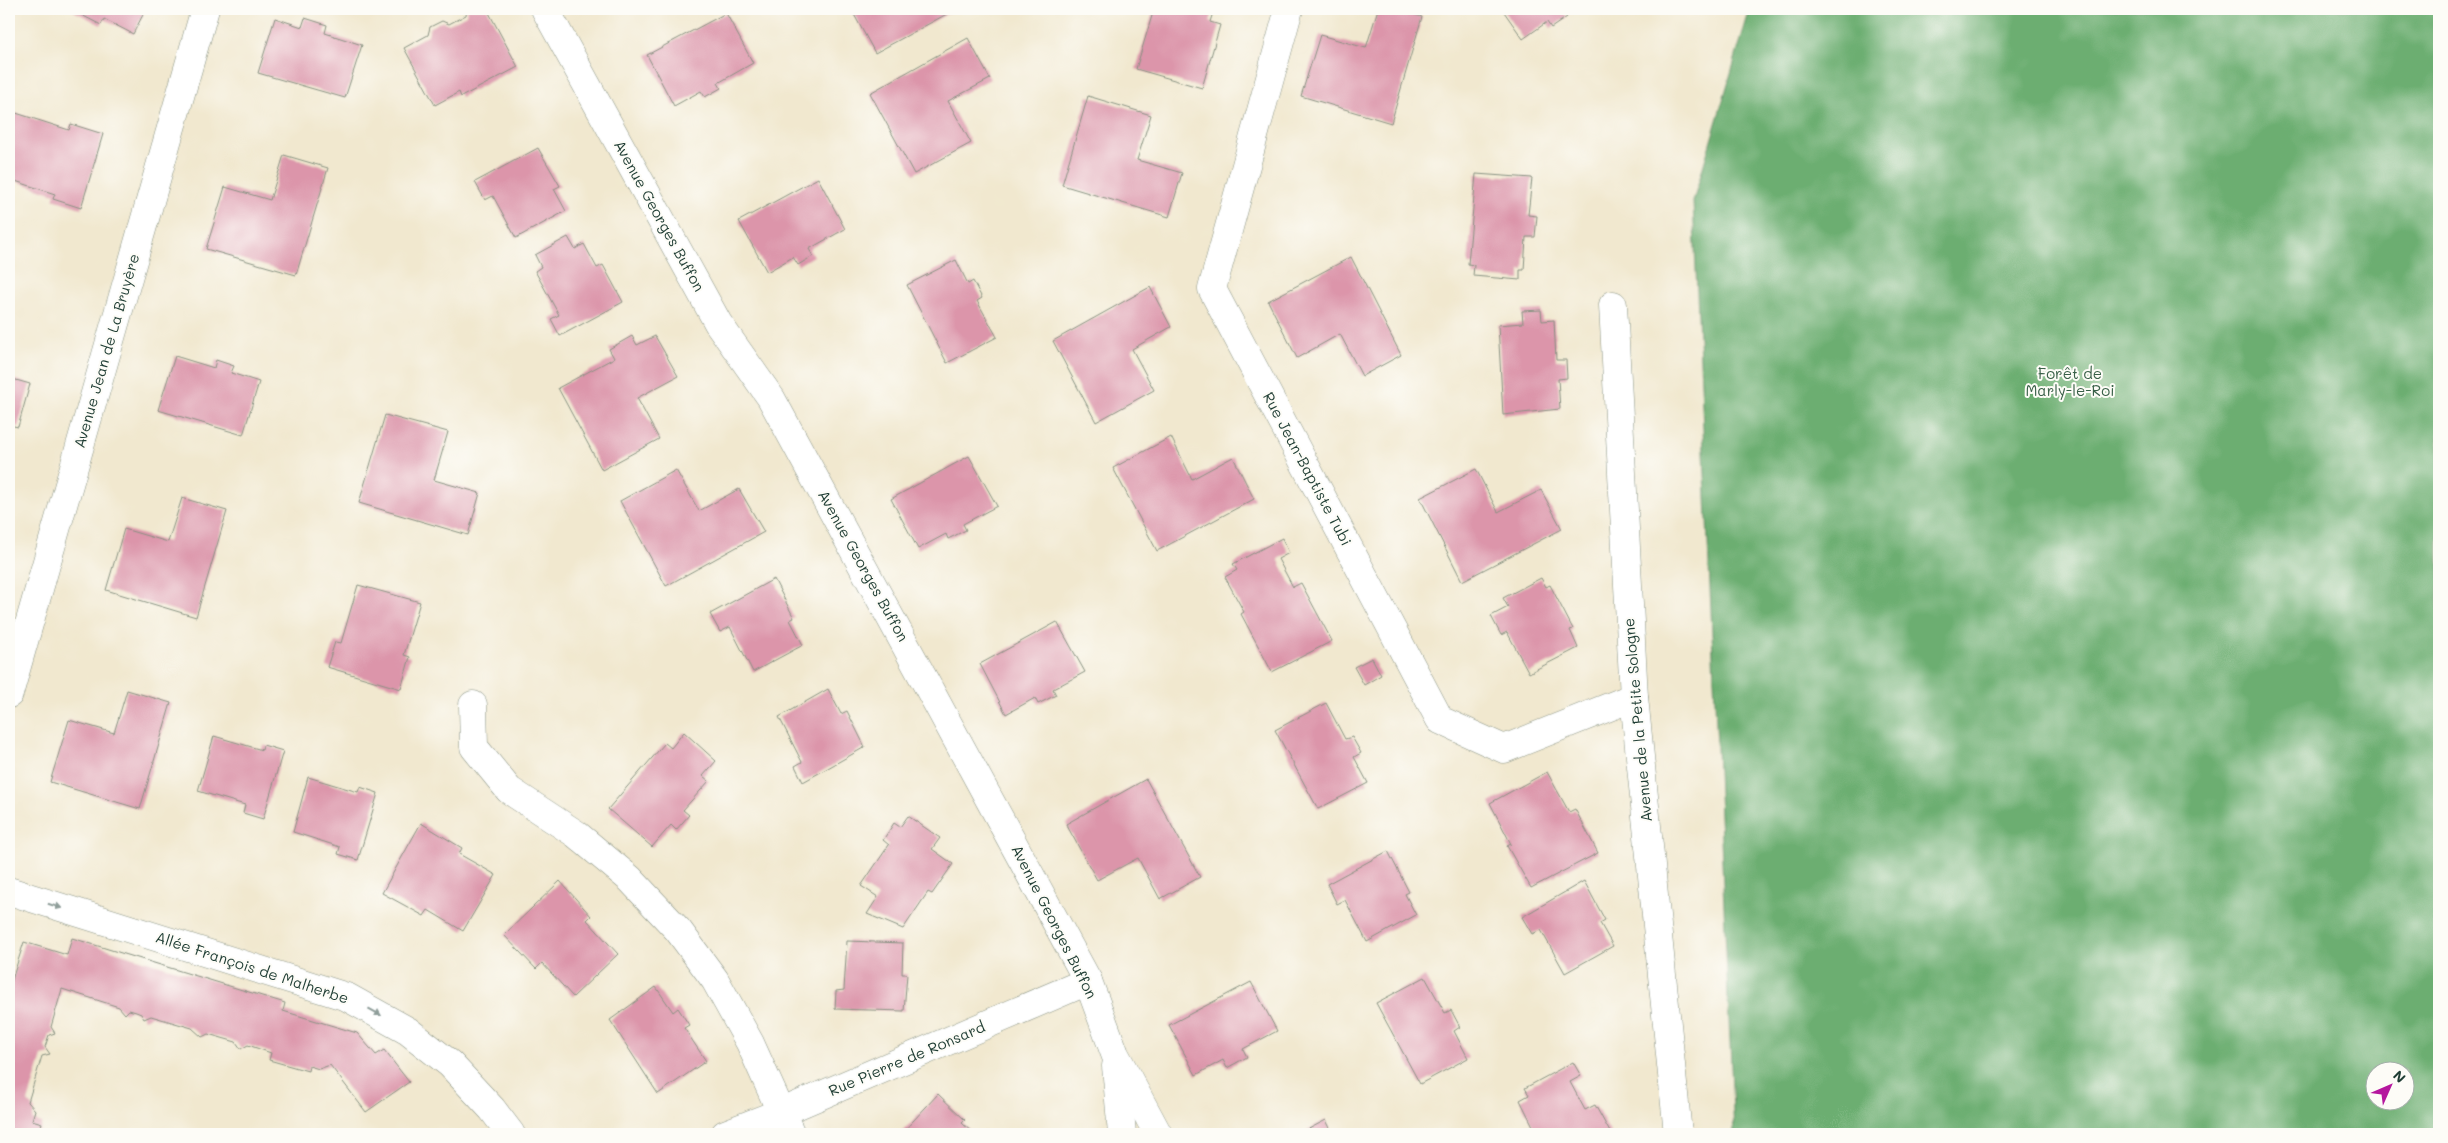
<svg xmlns="http://www.w3.org/2000/svg" width="2448" height="1143" viewBox="0 0 2448 1143" font-family="Mali,sans-serif">
<style>
.forest{fill:#6cae71;stroke:#467652;fill-rule:evenodd}
.building{fill:#dc95aa}
.lines{fill:none;stroke-linecap:round;stroke-linejoin:round}
.street-casing{stroke:#889282;stroke-width:29}
.street{stroke:#fff;stroke-width:28}
.oneway{fill:#8f9e9a}
.labels{text-anchor:middle;stroke-width:4;stroke-linejoin:round;paint-order:stroke}
.street-label{font-size:15px;fill:#1f3d34;stroke:#fdfcf7}
.park-label{font-size:15px;fill:#396048;stroke:#fdfcf7}
</style>
<rect width="100%" height="100%" fill="#fdfcf7"/>
<filter id="ink" filterUnits="userSpaceOnUse"><feTurbulence type="fractalNoise" baseFrequency=".02" numOctaves="2"/><feDisplacementMap in="SourceGraphic" scale="10" xChannelSelector="R" yChannelSelector="G"/><feConvolveMatrix kernelMatrix="1 2 1 2 8 2 1 2 1" color-interpolation-filters="sRGB"/></filter>
<filter id="wash" filterUnits="userSpaceOnUse"><feTurbulence type="fractalNoise" baseFrequency=".0096" numOctaves="4" result="noise"/><feDisplacementMap in="SourceGraphic" scale="20" xChannelSelector="R" yChannelSelector="G"/><feGaussianBlur stdDeviation="1.12" result="paint"/><feColorMatrix in="noise" values="0 0 0 0 0 0 0 0 0 0 0 0 0 0 0 0 0 1.4 0 .05"/><feComposite in="paint" operator="in"/></filter>
<g filter="url(#wash)">
<rect width="100%" height="100%" fill="#f1e8cf"/>
<!-- forest -->
<path class="forest" d="M1750,9h689v1125h-705l-41,-933zM2376,1070h30v30h-30z"/>
<g id="blocks">
<!-- building -->
<g class="building">
<path d="M70,9h76l-13,25 -29,-15 -3,6z"/>
<path d="M467,9h20l31,58 -57,30 -2,-5 -24,13 -31,-57 24,-13 2,-8 12,-6 7,3 17,-9z"/>
<path d="M851,9h105l-81,44z"/>
<path d="M1154,9h60l-4,13 10,3 -18,63 -66,-19z"/>
<path d="M1378,9h19l25,8 -31,106 -90,-27 19,-61 46,13z"/>
<path d="M1502,9h64l-3,2 4,6 -16,11 -4,-6 -24,17z"/>
<path d="M726,13l27,50 -35,20 3,5 -16,9 -4,-6 -27,15 -27,-51z"/>
<path d="M275,18l27,9 3,-9 22,7 -2,8 37,12 -17,53 -87,-25z"/>
<path d="M968,38l22,41 -42,22 23,42 -57,31 -44,-81z"/>
<path d="M1088,96l63,19 -14,45 45,13 -13,44 -107,-32z"/>
<path d="M16,113l53,17 2,-6 32,10 -22,74 -28,-9 2,-5 -46,-15v-44z"/>
<path d="M538,148l22,38 -6,3 12,22 -50,27 -23,-42 -8,4 -10,-18z"/>
<path d="M284,155l44,13 -32,107 -90,-26 19,-62 45,13z"/>
<path d="M1476,174l56,4 -4,37 9,1 -2,21h-9l-2,33h-4v10l-47,-4 1,-11 -6,-1z"/>
<path d="M818,178l27,51 -36,20 4,7 -15,9 -5,-8 -26,15 -28,-51z"/>
<path d="M568,237l7,12 9,-5 13,24 6,-3 20,37 -63,34 -9,-17 8,-4 -24,-44 6,-4 -6,-12z"/>
<path d="M1351,257l50,98 -39,21 -22,-42 -43,24 -29,-57z"/>
<path d="M956,260l12,24 5,-3 9,17 -5,3 20,36 -50,26 -40,-78z"/>
<path d="M1150,287l21,40 -39,22 22,41 -58,32 -43,-81z"/>
<path d="M1541,310l1,11 12,-1 2,40h10l1,18 -9,1 2,30 -57,6 -5,-90 25,-2 -1,-12z"/>
<path d="M632,336l5,9 18,-9 23,40 -41,22 22,41 -57,31 -44,-82 56,-30 -5,-9z"/>
<path d="M175,356l39,12 2,-8 18,6 -3,7 28,9 -16,53 -85,-25z"/>
<path d="M9,378l21,6 -12,43 -9,-2z"/>
<path d="M385,415l63,17 -14,48 46,13 -12,42 -109,-32z"/>
<path d="M1171,437l21,42 41,-22 21,42 -97,52 -44,-83z"/>
<path d="M969,456l28,50 -34,18 3,6 -18,9 -2,-5 -28,15 -27,-50z"/>
<path d="M1476,469l22,43 43,-22 21,39 -100,52 -42,-83z"/>
<path d="M676,470l23,41 40,-22 25,43 -98,54 -46,-85z"/>
<path d="M182,498l45,13 -31,106 -90,-27 18,-61 44,13z"/>
<path d="M1282,538l7,15 -11,6 15,28 8,-4 31,58 -60,31 -31,-58 3,-2 -19,-35 12,-7 -4,-6z"/>
<path d="M1541,578l5,9 4,-2 23,44 -3,1 8,18 -49,25 -22,-41 -6,3 -10,-19 17,-9 -5,-9z"/>
<path d="M774,579l20,39 -4,2 13,25 -50,27 -23,-45 -10,5 -10,-18z"/>
<path d="M358,585l62,17 -16,53 6,2 -9,32 -74,-22 8,-25 6,1z"/>
<path d="M1057,622l28,50 -32,17 3,6 -18,9 -3,-6 -29,16 -26,-50z"/>
<path d="M1372,658l9,17 -17,10 -10,-18z"/>
<path d="M828,689l13,25 6,-3 18,36 -62,35 -8,-16 7,-4 -23,-45z"/>
<path d="M127,690l44,13 -31,106 -90,-27 19,-62 45,13z"/>
<path d="M1326,703l19,36 7,-2 9,16 -7,4 14,26 -50,26 -43,-79z"/>
<path d="M684,732l32,29 -13,15 6,5 -26,29 6,5 -13,15 -5,-5 -19,22 -44,-38 57,-66 6,5z"/>
<path d="M214,736l48,14 1,-5 20,6 -20,68 -20,-6 2,-8 -47,-14z"/>
<path d="M1547,772l22,40 6,-3 23,44 -67,35 -24,-42 4,-2 -21,-41z"/>
<path d="M308,777l50,15 2,-5 18,6 -20,67 -20,-6 2,-7 -47,-15z"/>
<path d="M1146,779l54,98 -40,22 -22,-41 -41,22 -31,-56z"/>
<path d="M908,816l32,22 -8,11 21,15 -21,30 -4,-2 -25,37 -36,-15 11,-17 -17,-11 28,-41 -6,-5 11,-17 6,4z"/>
<path d="M421,823l41,25 -3,6 37,21 -33,56 -35,-21 -4,6 -42,-23z"/>
<path d="M1388,851l21,41 -4,2 11,21 -49,27 -22,-42 -8,4 -10,-20z"/>
<path d="M560,881l31,35 -4,4 31,34 -45,43 -31,-34 -6,6 -32,-34z"/>
<path d="M1584,881l21,39 -5,3 13,23 -48,27 -24,-43 -9,4 -10,-17z"/>
<path d="M72,938l213,65 -2,8 74,22 19,22 8,-5 25,32 -43,30 -36,-47 -11,4 -10,-3 -1,5 -39,-11 2,-7 -23,-8 -7,4 -5,-7 -28,-8 -6,3 -10,-9 -41,-12 -7,3 -3,-5 -5,-2 -7,-2 -4,4 -6,-7 -57,-18 -11,38 4,6 -6,2 -4,12 5,7 -8,2 -14,46 7,8 -3,10 10,3 -4,11h-29v-149l1,1 14,-44 43,13z"/>
<path d="M847,941l56,2 -1,31h5l-3,37 -69,-2 1,-18 8,-1z"/>
<path d="M1425,977l20,36 6,-3 9,17 -6,4 14,27 -48,26 -44,-81z"/>
<path d="M1251,982l26,49 -34,18 4,8 -20,11 -4,-8 -27,15 -27,-50z"/>
<path d="M656,987l17,25 5,-4 11,17 -5,3 22,33 -48,33 -48,-74z"/>
<path d="M1573,1062l8,14 -11,6 15,28 10,-5 16,29h-74l-17,-34 9,-5 -4,-7z"/>
<path d="M938,1094l27,26 -3,3 12,11h-73z"/>
<path d="M1326,1120l7,14h-34z"/>
</g>
</g>
</g>
<g filter="url(#ink)">
<use href="#blocks" fill-opacity="0" stroke="#889282" stroke-width="1"/>
<g class="lines">
<!-- street casing -->
<g class="street-casing">
<g id="street">
<path d="M545,9l173,314 53,75 317,583 27,73 43,80"/>
<path d="M1289,9l-77,280 228,431 64,29 130,-52"/>
<path d="M1613,305l21,392 44,437"/>
<path d="M9,694l196,-685"/>
<path d="M473,705l1,42 35,43 67,44 54,45 48,51 37,50 35,63 41,91"/>
<path d="M9,891l338,106 61,34 42,33 42,45 19,25"/>
<path d="M1116,1066l6,68"/>
<path d="M725,1134l57,-22 306,-131"/>
</g>
</g>
<!-- street -->
<use href="#street" class="street"/>
</g>
<!-- one-way arrows -->
<defs><path id="oneway-solid" d="M-6-.8H1V-3.2L6.5 0L1 3.2V.8H-6Z" transform="scale(1.25)"/></defs>
<g class="oneway">
<use href="#oneway-solid" transform="translate(55 906) rotate(17)"/>
<use href="#oneway-solid" transform="translate(375 1012) rotate(29)"/>
</g>
</g>
<g class="labels">
<!-- street labels -->
<g class="street-label">
<text transform="translate(659 216) rotate(61)" y="5">Avenue Georges Buffon</text>
<text transform="translate(107 351) rotate(-74)" y="5">Avenue Jean de La Bruyère</text>
<text transform="translate(1307 469) rotate(62)" y="5">Rue Jean-Baptiste Tubi</text>
<text transform="translate(863 566) rotate(61)" y="5">Avenue Georges Buffon</text>
<text transform="translate(1638 720) rotate(-95)" y="5">Avenue de la Petite Sologne</text>
<text transform="translate(1054 922) rotate(63)" y="5">Avenue Georges Buffon</text>
<text transform="translate(252 968) rotate(18)" y="5">Allée François de Malherbe</text>
<text transform="translate(907 1059) rotate(-23)" y="5">Rue Pierre de Ronsard</text>
</g>
<!-- park labels -->
<g class="park-label">
<text x="2070" y="379">Forêt de<tspan x="2070" dy="17">Marly-le-Roi</tspan></text>
</g>
</g>
<!-- margin -->
<rect width="2448" height="1143" fill="none" stroke="#fdfcf7" stroke-width="30"/>
<!-- north arrow -->
<g transform="translate(2390 1086) rotate(45)"><circle r="24" fill="#fdfcf7" stroke="#a4b0a9"/>
<path d="M0-4L9 19L0 12L-9 19Z" fill="#b5179e"/>
<text y="-8" font-size="14" font-weight="bold" text-anchor="middle" fill="#1f3d34">N</text>
</g>
</svg>
